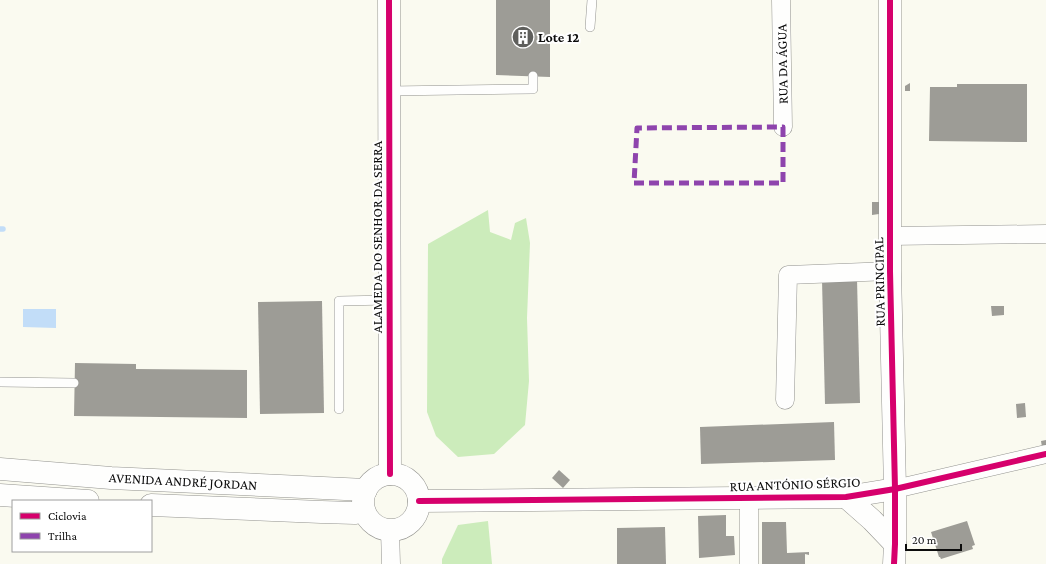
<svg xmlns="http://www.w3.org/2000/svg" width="1046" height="564" viewBox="0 0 1046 564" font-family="'Crimson Pro',serif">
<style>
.forest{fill:#ccecbb}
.water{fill:#c2ddf8}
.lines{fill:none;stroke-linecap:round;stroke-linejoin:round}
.stream{stroke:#c2ddf8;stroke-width:5.5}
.building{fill:#9d9c96}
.service-casing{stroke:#93938f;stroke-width:10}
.minor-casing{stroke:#93938f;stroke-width:19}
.tertiary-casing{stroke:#93938f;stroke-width:23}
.service{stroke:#fefefd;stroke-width:9}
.minor{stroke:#fefefd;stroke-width:18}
.tertiary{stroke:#fefefd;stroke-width:22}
.quiet{stroke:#8e44ad;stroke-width:5;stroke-dasharray:10 5;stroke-linecap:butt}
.cycleway-casing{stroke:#fff;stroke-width:8}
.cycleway{stroke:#d6006c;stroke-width:6}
.labels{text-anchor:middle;stroke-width:4;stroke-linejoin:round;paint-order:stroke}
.poi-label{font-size:14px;font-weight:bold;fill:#0c0c0c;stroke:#fff;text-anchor:start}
.street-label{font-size:14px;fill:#0c0c0c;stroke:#fff}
</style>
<rect width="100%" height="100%" fill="#fafaf0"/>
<!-- forest -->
<g class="forest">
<path d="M488,210l2,22 21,8 4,-17 11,-5 4,25 -3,75 2,63 -4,44 -31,29 -36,3 -22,-21 -9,-24 1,-168z"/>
<path d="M488,521l4,43h-50v-5l16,-34z"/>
</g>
<!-- water -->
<path class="water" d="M23,309h33v19l-33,-1z"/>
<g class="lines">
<!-- stream -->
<path class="stream" d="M0,229h3"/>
</g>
<!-- building -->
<g class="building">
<path d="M496,0h54v77l-54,-2z"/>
<path d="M910,83v8h-5v-5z"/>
<path d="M957,84h70v58l-98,-1 1,-54h27z"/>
<path d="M872,202h7v12l-7,1z"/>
<path d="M857,279l3,124 -35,1 -3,-124z"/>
<path d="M322,301l2,112 -64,1 -2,-112z"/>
<path d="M991,306h13v9l-12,1z"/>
<path d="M75,363l61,1v5l111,1v48l-173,-2z"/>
<path d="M1025,403l1,14 -9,1 -1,-14z"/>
<path d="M834,422l1,38 -134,4 -1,-37z"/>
<path d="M1046,440v6l-4,1 -1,-6z"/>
<path d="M559,470l11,10 -7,8 -11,-10z"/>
<path d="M726,515v21h8l1,19 -36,3 -1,-42z"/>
<path d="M967,521l8,24 -3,1 1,3 -32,10 -1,-2h-1l-8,-25z"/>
<path d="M762,522h24l1,31 22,-1v3l-4,-1v10h-43z"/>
<path d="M665,527l1,37h-49v-36z"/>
</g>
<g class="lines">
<!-- service casing -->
<g class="service-casing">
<g id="service">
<path d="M590,27l2,-27"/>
<path d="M389,91l144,-2v-13"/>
<path d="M0,382l74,1"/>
<path d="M339,409v-108l51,-1"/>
</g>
</g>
<!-- minor casing -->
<g class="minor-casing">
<g id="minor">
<path d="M781,0l2,127"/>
<path d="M890,236l156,-2"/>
<path d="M785,400l3,-125 102,-4"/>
<path d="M895,489l151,-35"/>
<path d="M390,530l1,34"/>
<path d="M749,564v-66"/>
</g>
</g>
<!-- tertiary casing -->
<g class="tertiary-casing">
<g id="tertiary">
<path d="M389,0l1,474"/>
<path d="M890,0v271l5,218v55l-1,20"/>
<path d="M0,469l111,9 255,12"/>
<circle cx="391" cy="502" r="28"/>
<path d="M0,495l88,6"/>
<path d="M846,497l26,23 23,24"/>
<path d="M419,501l427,-4 49,-8"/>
<path d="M151,505l170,7 34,1 9,-2"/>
</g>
</g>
<!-- service -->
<use href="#service" class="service"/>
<!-- minor -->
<use href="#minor" class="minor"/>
<!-- tertiary -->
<use href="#tertiary" class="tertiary"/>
<!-- quiet -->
<path class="quiet" d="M783,127v56h-149l3,-55z"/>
<!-- cycleway casing -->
<g class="cycleway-casing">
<g id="cycleway">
<path d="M389,0l1,474"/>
<path d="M890,0v271l5,218v55l-1,20"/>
<path d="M419,501l427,-4 49,-8 151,-35"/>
</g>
</g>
<!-- cycleway -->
<use href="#cycleway" class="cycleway"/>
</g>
<!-- icons -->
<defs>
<g id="building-disc" transform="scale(1.15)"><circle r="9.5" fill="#5f5f5c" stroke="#fff"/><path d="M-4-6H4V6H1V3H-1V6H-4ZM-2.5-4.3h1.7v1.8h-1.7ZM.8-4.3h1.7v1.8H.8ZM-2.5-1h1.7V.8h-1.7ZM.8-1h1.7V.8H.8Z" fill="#fff"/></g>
</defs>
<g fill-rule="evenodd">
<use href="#building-disc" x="523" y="37"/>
</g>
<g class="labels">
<!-- poi labels -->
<g class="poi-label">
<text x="538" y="42">Lote 12</text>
</g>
<!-- street labels -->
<g class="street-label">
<text transform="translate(782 64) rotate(-91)" y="5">RUA DA ÁGUA</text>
<text transform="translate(377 237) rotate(-90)" y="5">ALAMEDA DO SENHOR DA SERRA</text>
<text transform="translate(879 282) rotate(-91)" y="5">RUA PRINCIPAL</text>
<text transform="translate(183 481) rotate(3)" y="5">AVENIDA ANDRÉ JORDAN</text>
<text transform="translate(795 484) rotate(-2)" y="5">RUA ANTÓNIO SÉRGIO</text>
</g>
</g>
<!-- legend -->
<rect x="12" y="500" width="140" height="52" fill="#ffffff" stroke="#9e9e9e"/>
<rect x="20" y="513" width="20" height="6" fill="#d6006c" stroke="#9e9e9e"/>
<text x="48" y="520" font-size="12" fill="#0c0c0c">Ciclovia</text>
<rect x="20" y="533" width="20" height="6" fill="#8e44ad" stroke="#9e9e9e"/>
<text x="48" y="540" font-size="12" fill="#0c0c0c">Trilha</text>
<!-- scale -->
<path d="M906 544v6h55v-6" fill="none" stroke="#0c0c0c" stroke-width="2"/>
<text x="912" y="544" font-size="12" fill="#0c0c0c" stroke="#ffffff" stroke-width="3" paint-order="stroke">20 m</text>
</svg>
